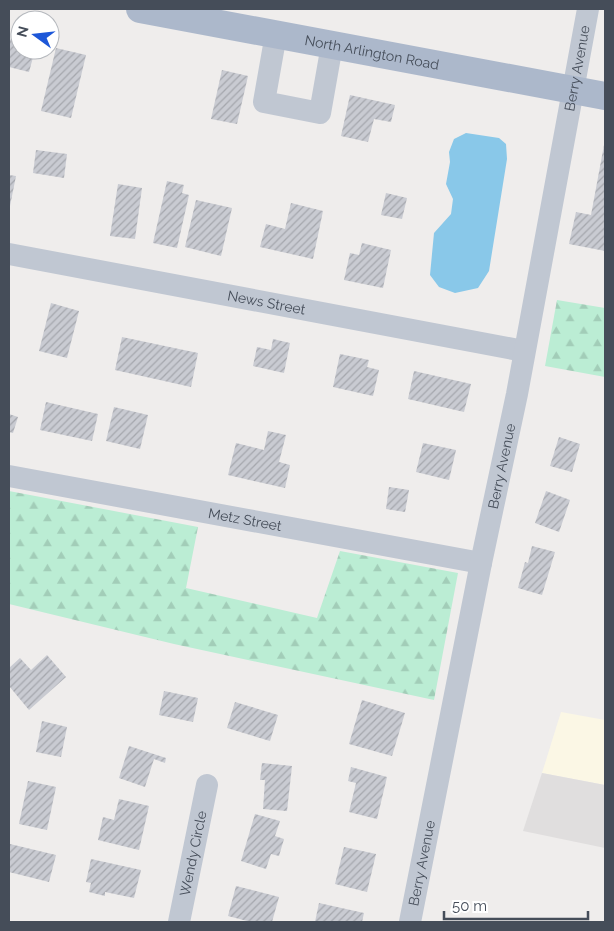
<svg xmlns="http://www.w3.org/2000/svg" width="614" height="931" viewBox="0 0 614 931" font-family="Raleway,sans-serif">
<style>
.commercial{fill:#fbf7e5}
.education{fill:#e0dede}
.forest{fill:url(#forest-firs)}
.water{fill:#89c8e9}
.building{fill:url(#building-hatch)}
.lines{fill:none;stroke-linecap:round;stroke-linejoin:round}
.minor{stroke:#c0c7d2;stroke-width:22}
.major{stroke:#acb8cb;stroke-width:28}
.labels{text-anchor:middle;stroke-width:4;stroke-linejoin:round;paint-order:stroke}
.street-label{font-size:14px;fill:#454d59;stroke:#fff}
</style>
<defs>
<pattern id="forest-firs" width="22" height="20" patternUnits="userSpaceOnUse" patternTransform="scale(1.25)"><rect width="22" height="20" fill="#bbedd4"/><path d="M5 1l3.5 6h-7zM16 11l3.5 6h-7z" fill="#a2cdb8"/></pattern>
<pattern id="building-hatch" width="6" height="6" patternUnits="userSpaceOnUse" patternTransform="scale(1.25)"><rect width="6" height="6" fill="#c9cbd2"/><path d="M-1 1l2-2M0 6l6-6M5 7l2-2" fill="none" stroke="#a5a7ad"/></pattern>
</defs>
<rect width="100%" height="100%" fill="#efedec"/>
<!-- commercial -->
<path class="commercial" d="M561,712l44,8v65l-63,-12z"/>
<!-- education -->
<path class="education" d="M542,773l63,12v63l-82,-17z"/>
<!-- forest -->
<g class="forest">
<path d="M557,300l48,8v69l-60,-11z"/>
<path d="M9,491l189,36 -12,61 131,30 23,-67 118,22 -24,127 -260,-56 -165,-40z"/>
</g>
<!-- water -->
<path class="water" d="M466,133l33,5 7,6 1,15 -18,112 -11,17 -23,5 -16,-6 -9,-12 4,-42 17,-19 2,-15 -7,-15 4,-22 -1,-10 5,-13z"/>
<!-- building -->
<g class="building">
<path d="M9,39l11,3v8h15l-6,22 -20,-5z"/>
<path d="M56,48l30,7 -15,63 -30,-7z"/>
<path d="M222,70l26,6 -11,48 -26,-5z"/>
<path d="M350,95l45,10 -4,17 -17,-3 -6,23 -27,-6z"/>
<path d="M604,145h1v106l-36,-7 7,-32 15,3z"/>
<path d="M36,150l31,4 -3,24 -31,-5z"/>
<path d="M9,175l7,1 -6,30h-1z"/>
<path d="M167,181l17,4 -2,8 7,2 -12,53 -24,-5z"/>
<path d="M118,184l24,4 -7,51 -25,-3z"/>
<path d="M386,193l21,5 -5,21 -21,-4z"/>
<path d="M196,200l36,8 -11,48 -36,-9z"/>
<path d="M291,203l32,8 -10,48 -53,-12 6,-23 19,5z"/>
<path d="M362,243l29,7 -8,38 -39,-8 6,-27 9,2z"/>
<path d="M51,303l28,8 -12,47 -28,-7z"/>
<path d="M122,337l76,16 -7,34 -76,-17z"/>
<path d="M273,339l17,4 -6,30 -31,-7 4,-19 14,3z"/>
<path d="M340,354l29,6 -2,7 12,3 -6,26 -40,-9z"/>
<path d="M414,371l57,13 -7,28 -56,-13z"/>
<path d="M46,402l52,12 -6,27 -52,-11z"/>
<path d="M114,407l34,8 -8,34 -34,-8z"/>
<path d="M9,414l9,3 -5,16 -4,-1z"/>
<path d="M268,431l18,4 -7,27 11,3 -5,23 -57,-13 8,-32 28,7z"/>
<path d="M559,437l21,7 -8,28 -22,-6z"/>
<path d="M423,443l33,7 -7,30 -33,-8z"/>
<path d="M389,487l20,3 -4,22 -19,-3z"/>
<path d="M546,491l24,9 -11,32 -24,-9z"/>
<path d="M532,546l23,6 -13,43 -24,-7 7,-26 3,1z"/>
<path d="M47,655l19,22 -37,33 -20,-24v-18l11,-10 11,12z"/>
<path d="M164,691l34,7 -5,24 -34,-7z"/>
<path d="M362,700l43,13 -13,43 -43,-12z"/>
<path d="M235,702l43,13 -8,26 -43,-13z"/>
<path d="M42,721l25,6 -6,30 -25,-5z"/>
<path d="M129,746l37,12 -1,5 -11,-4 -9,28 -26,-9z"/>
<path d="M262,763l30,3 -5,45 -24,-2 2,-29h-5z"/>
<path d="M351,767l36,10 -10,42 -28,-7 7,-29 -8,-2z"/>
<path d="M28,781l28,6 -9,43 -28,-6z"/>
<path d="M119,799l30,7 -10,44 -41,-10 5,-23 11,3z"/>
<path d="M255,814l25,7 -5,15 9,3 -5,17 -8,-2 -5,15 -25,-8z"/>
<path d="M10,844l46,11 -7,27 -40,-10v-22z"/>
<path d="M344,847l32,7 -9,38 -32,-8z"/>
<path d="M91,859l50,11 -7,28 -29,-6v4l-16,-4 2,-9 -5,-1z"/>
<path d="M236,886l43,11 -7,25h-21l-23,-6z"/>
<path d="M319,903l45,10 -2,9h-47z"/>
</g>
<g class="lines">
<!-- minor -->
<g class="minor">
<path d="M276,34l-12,68 56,11 12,-68"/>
<path id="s1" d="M9,254l515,97"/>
<path id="s2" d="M9,476l472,87"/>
<path id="s3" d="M179,922l28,-137"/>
<path id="s4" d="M410,922l71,-359 36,-169 71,-385"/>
</g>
<!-- major -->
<path class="major" id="s5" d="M140,9l465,87"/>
</g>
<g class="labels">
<!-- street labels -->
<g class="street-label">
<text dy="5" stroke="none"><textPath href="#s5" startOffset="236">North Arlington Road</textPath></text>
<text dy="5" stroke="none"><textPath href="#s4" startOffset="870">Berry Avenue</textPath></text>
<text dy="5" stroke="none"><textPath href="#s1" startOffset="262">News Street</textPath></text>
<text dy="5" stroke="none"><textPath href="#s4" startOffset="465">Berry Avenue</textPath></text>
<text dy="5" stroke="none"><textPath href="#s2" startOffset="240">Metz Street</textPath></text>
<text dy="5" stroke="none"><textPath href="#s3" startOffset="70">Wendy Circle</textPath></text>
<text dy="5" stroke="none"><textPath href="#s4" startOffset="60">Berry Avenue</textPath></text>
</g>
</g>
<!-- border -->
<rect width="614" height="931" fill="none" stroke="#454d59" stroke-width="20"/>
<!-- north arrow -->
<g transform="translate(35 35) rotate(285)"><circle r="24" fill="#ffffff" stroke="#b5b8bd"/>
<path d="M0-4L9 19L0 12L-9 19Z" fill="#1d57d8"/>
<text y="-8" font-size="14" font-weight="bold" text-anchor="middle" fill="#454d59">N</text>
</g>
<!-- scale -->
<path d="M444 911v8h144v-8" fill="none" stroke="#454d59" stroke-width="2.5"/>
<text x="452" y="911" font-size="15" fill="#454d59" stroke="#ffffff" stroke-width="4" paint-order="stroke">50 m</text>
</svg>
